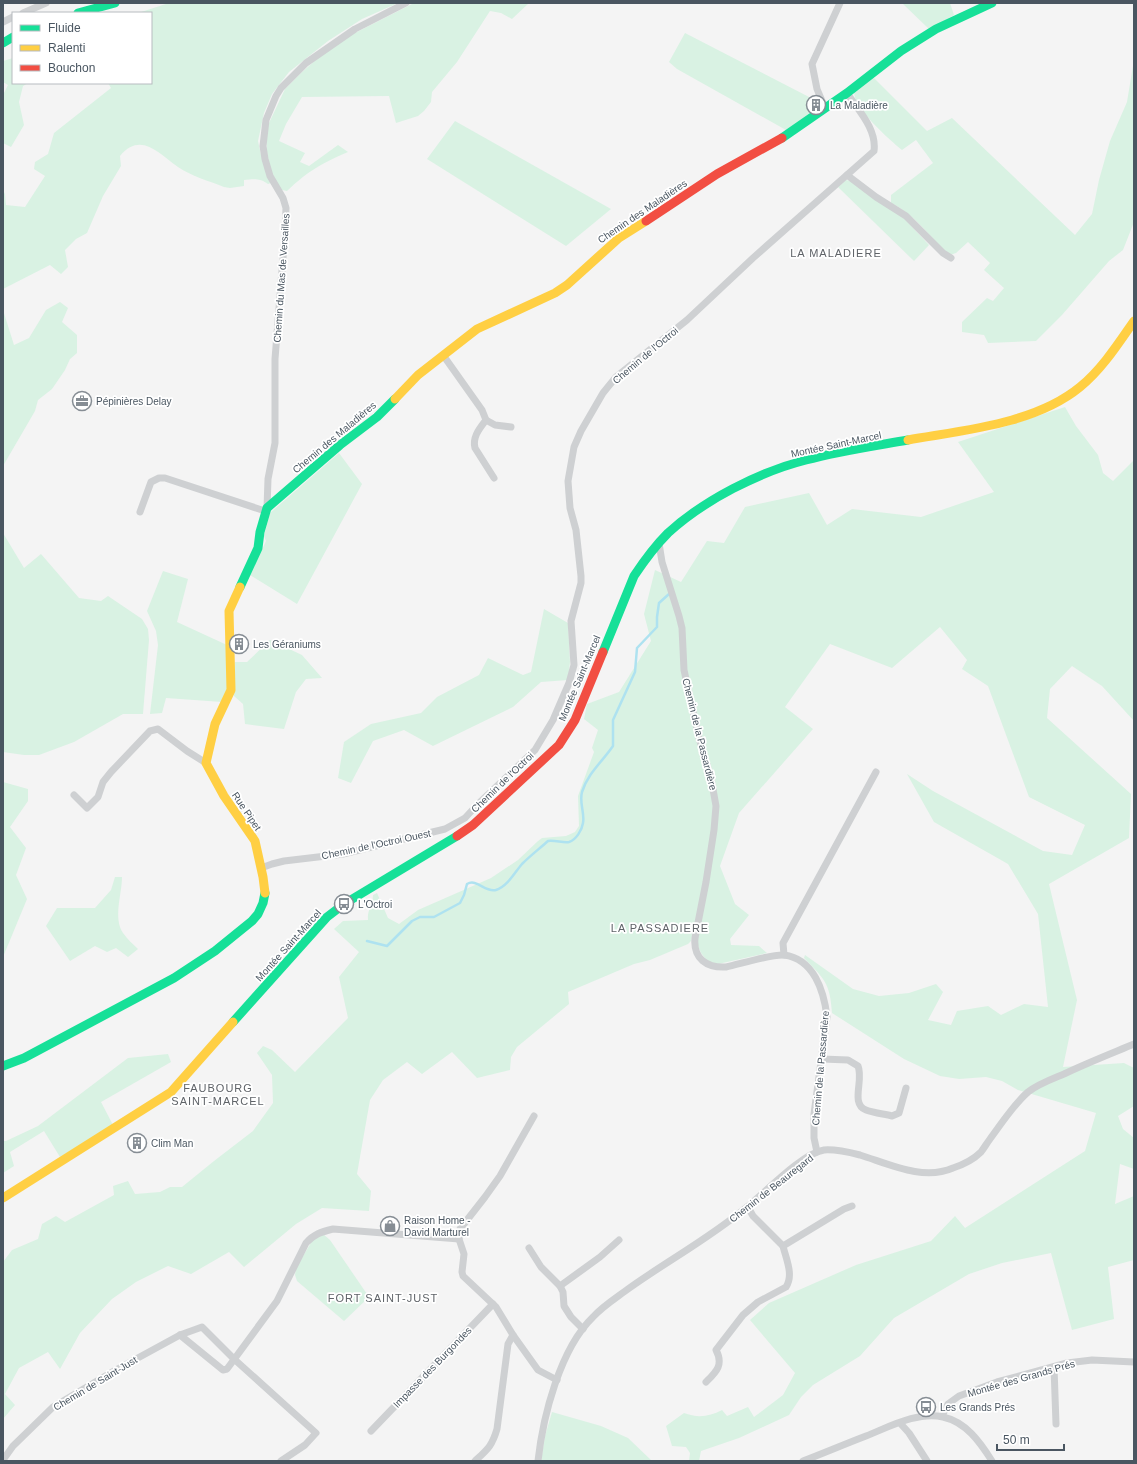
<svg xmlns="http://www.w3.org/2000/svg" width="1137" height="1464" viewBox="0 0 1137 1464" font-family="Arial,sans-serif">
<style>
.green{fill:#d9f2e3}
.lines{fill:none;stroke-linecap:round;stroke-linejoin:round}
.stream{stroke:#aee2f0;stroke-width:2.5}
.street{stroke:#ced0d2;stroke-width:7}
.fast{stroke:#16e098;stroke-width:9}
.slow{stroke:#ffcf43;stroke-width:9}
.jam{stroke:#f24e42;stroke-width:9}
.labels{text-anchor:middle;stroke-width:3.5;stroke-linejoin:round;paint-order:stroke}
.poi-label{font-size:10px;fill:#4a5661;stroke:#fff;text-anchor:start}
.street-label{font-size:10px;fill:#4a5661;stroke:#fff}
.neighbourhood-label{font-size:11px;letter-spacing:1px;fill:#5f6368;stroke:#fff}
</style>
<rect width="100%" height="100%" fill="#f4f4f4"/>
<!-- green -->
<g class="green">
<path d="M169,3h229l-36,16 -34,22 -39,31 -17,22 -8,19 -6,28 3,14 10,28 -3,1c-8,-6 -14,-5 -24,-4v6l-14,2 -6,-1c-15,-6 -33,-11 -46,-20 -19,-13 -37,-36 -58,-11l1,10 -18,30 -16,37 -11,6 -11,11 3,17 -7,7 -11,-9 -47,24v-99l2,4 1,11 19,2 20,-31 -11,-7 1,-7 13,-8 6,-21 57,-45 -3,-5h43v-70h-13z"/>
<path d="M414,3h115l-17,16 -11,-6 -11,-2 -33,51 -25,30 -1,10 -7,9 -6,5 -22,7 -7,-27 -87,1 -16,27 -7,17 26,12 -5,9 9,4 29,-21 10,7c-26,11 -40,19 -61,39l-5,-1 -4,-4 -8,-18 -3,-16 -1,-19 3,-10 16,-34 16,-16 26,-23 20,-13z"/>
<path d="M902,3h48l4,12 -25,14z"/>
<path d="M685,33l126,65 -2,5 5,9 -28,18 -109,-61 -8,-7z"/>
<path d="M13,58v25h15l-5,3 -4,16 5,23 -13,22 -8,-4v-48l5,-10 -5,-3v-21z"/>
<path d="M1134,60v162l-11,28 -14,11 -47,54 -26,26 -48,2 -4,-8 -22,-3v-10l25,-24 6,3 11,-13 -20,-18 6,-7 -22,-21 -12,11 -6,2c-20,-17 -35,-41 -59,-52v-8l42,-32 -17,-23 -14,10c-13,-11 -49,-42 -48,-59l20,-13 53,53 25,-13 123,117 17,-21 7,-34 11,-39 17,-39z"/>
<path d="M455,121l156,88 -45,37 -139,-87z"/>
<path d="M846,180l4,1 52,35 27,29 -15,16 -76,-74z"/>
<path d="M60,302l8,6 -6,14 15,13v18l-7,6 -5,11 -13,19 -14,11 -3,11 -32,55v-156l11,35 15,-7 17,-28z"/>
<path d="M1065,407l11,19 22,29 5,18 10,8 21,-21v261l-32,-35 -30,-20 -22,23 -3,29 84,76 -2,44 -80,46 28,116 -14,67 61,-4 10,5v38l-16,10 5,13 11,9v31l-14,-5 -5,40 19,-8v64l-26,7 6,52 -42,11 -21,-77 -49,10 -33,11 -75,44 -34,38 -47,29 -12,12 -12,18 -50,23 -38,13 -2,10h-10l1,-8 -4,-6 -14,-1 -6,-20 18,-13c13,5 25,4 38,-3l5,6 21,-9 6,10 29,-22 12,-22 -45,-53 19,-17 87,-38 75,-24 24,-25 10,12 120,-77 11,-38 -78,-23 -16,-9 -16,-4 -27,2 -19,-3 -36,-17 -72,-46c-2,-31 -8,-34 -28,-55l1,-3 48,34 26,7 30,-3 27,-9 7,8 -15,28 23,5 6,-14 31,-5 13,9 23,-11 24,3 -10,-93 -30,-50 -74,-42 -27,-48 26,17 110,60 29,4 13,-30 -56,-28 -41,-111 -26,-17 5,-9 -27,-33 -48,41 -62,-24 -45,63 28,22 -74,84 -19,53 15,38 14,11 -19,24 1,6 28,1 8,7 -49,11 -10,-2 -7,-9 -4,-10 3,-18 -6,-2 -3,18 -3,3 -38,16 -16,4 -66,28 1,12 -52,43 -6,10 -1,13 -33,8 -25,-26 -30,22 -15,-12 -24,18 -13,20 -13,74 14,17 -2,20 -47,-3 -26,16 -52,43 -15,-15 -38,22 -23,-8 -32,16 -24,17 -32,34 -20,36 -12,-17 -29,16 -14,26 10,11 -12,14v-157l9,-12 26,-11 4,-15 14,-8 9,6 49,-27 -1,-9 15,-5 7,13 25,-2 10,-5h12l32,-26 39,-30 20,-28 -1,-28 -15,-22 6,-7 9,4 23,22 53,-54 -9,-41 20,-25 -25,-23 9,-8 25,-1c-1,-11 5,-13 5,-25l4,-2 11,25 11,6 19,-14 73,-32 27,-18 20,-19 4,-3 24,-2 9,-4 4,-6 -1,-30 16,-44 -2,-4 6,-18 -14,-11 3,-15 32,-12 32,-51 -7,-27 11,-44 26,12 26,-41 17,2 21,-36 64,-14 18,32 25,-16 69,8 73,-25 -36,-50z"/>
<path d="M339,453l23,31 -65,120 -47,-29 16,-34 -2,-5 6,-23z"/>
<path d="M3,533l21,35 17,-14 38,44 22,3 7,-5 34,23 6,10 1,11 -6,74h-20l-49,28 -35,13h-15l-21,-3z"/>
<path d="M163,571l25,8 -11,43 50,23 2,38 -7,19 -56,-4 -4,15 -12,1 8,-69 -2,-14 -9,-20z"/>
<path d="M544,609l24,14 2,39 -2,18 -27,2 -28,25 -80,39 -29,-16 -31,11 -22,42 -13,-5 6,-36 27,-18 50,-11 16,-16 42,-22 9,-17 35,17 8,-3z"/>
<path d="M270,640l32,15 20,23 -16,1 -10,13 -12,37 -39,-5 -2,-20 -9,-8 1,-34h12z"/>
<path d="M3,782l25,7v12l-18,26 16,21 -10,27 11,24 -24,58z"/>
<path d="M115,877h7c0,17 -9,41 1,56 4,6 10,11 15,16l-10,8 -12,-9 -9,4 -12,-6 -25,15 -24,-35 11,-18h38l16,-18z"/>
<path d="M168,1054l3,8 -70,40 12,23 -53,32 -16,-26 -34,21 4,14 -11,7v-32h3l32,-15 90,-68z"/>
<path d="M323,1234l7,6 39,57 -25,24 -47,-40 -2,-6 1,-7 16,-27z"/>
<path d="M552,1412l49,14 27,12 24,23h-111l4,-25z"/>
</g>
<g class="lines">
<!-- stream -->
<path class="stream" d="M367,941l20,5 25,-25 8,-4h14l26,-14 4,-8 3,-11c10,-6 18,9 29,6 11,-3 19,-18 26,-26 8,-8 17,-15 26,-23 7,-1 15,2 21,1 7,-2 13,-12 14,-19 2,-10 -4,-20 -1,-31 6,-19 20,-30 31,-46v-26l22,-48 2,-24 20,-21v-10l2,-14 10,-9"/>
<!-- street -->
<g class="street">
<path d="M23,13l23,-10"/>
<path d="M3,22l10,-5"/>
<path d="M825,108l-8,-19 -5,-25 28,-61"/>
<path d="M847,175l29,22 30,19 37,37 8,5"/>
<path d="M443,355l39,55 4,10 9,5 16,2"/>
<path d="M486,420c-6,8 -14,17 -11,28l19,30"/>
<path d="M267,508l1,-29 7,-36v-84l10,-126 1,-25 -3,-10 -13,-22 -5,-17 -2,-13 3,-26 10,-24 5,-8 25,-25 49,-34 51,-26"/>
<path d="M140,512l11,-30 8,-4h6l100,33"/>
<path d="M659,543l3,19 17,54 3,12 2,42 15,68 12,40 5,28 -2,24 -8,52 -11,56c-2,21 12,30 31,29 14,-3 46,-13 58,-12 30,4 40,36 43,62l-13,97v24l3,14"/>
<path d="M74,795l13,13 11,-11 5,-15 8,-10 39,-41 8,-2 29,22 19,12"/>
<path d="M261,868l11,-4 12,-3 59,-7 102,-25 20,-11 12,-13 58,-55 18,-30 16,-37 5,-18 -3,-44 10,-38v-7l-5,-46 -6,-22 -2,-27 6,-34 7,-16 22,-38 13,-16 71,-57 66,-62 121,-107c3,-22 -16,-41 -27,-58"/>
<path d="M784,955l-1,-12 93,-171"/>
<path d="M822,1059l26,1 10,6c6,14 -8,38 8,44 8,3 18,4 26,6l7,-3 7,-25"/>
<path d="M534,1116l-34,60 -15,21 -25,32 -1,10 5,15 -2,18 1,4 33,31 17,28 25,35 19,10"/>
<path d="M748,1207l5,9 30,30 61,-37 8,-3"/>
<path d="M529,1248l12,19 19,19 3,6 1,14 7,11 12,12"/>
<path d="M560,1286l40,-29 19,-17"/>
<path d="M180,1335l43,35 4,-1 50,-68 29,-58c8,-9 15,-11 27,-14l126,10"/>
<path d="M1054,1367l2,57"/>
<path d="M706,1382c10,-10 18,-17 10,-32l27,-35 15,-13 28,-15c8,-12 0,-28 -3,-41"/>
<path d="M942,1416l6,-12 11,-8 38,-14 70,-19 25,-3 42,2"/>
<path d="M900,1423l9,10 18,28"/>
<path d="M371,1431l122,-127"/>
<path d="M3,1460l10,-14 40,-39 61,-36 66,-36 22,-8 32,32 82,74 -11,12 -24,16"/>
<path d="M475,1461c13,-12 17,-15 22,-32l11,-85 5,-9"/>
<path d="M538,1461c5,-45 22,-112 55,-144 10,-11 23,-19 35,-28 39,-28 82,-51 119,-82 19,-15 54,-53 77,-57 12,-1 24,2 36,5 29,9 63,26 93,13 9,-3 21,-9 28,-16 3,-4 6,-9 9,-13 12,-16 23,-34 38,-47 10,-8 24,-13 36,-18 23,-11 46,-20 70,-30"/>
<path d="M803,1461c21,-8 42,-17 63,-25 23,-9 52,-25 77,-19 23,5 37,25 49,44"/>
</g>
<!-- fast -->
<g class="fast">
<path d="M78,13l37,-10"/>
<path d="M3,43l10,-6"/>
<path d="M782,138l65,-45 54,-42 35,-22 56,-26"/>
<path d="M240,587l18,-39 2,-16 7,-24 73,-63 37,-28 18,-18"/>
<path d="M603,652l31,-76c10,-15 21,-30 34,-43 36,-33 91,-61 138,-73 33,-9 68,-14 102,-20"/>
<path d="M233,1022l94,-105 17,-13 113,-68"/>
<path d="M3,1066l21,-8 150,-80 41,-27 37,-30 6,-7 5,-11 2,-10"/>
</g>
<!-- slow -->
<g class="slow">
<path d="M395,399l23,-24 59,-46 78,-36 12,-8 52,-47 27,-17"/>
<path d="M908,440c56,-10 127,-16 172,-53 22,-18 38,-43 54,-66"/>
<path d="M240,587l-11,24 2,79 -16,34 -9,39 18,33 31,45 8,36 2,16"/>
<path d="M3,1198l168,-106 62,-70"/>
</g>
<!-- jam -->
<g class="jam">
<path d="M646,221l71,-47 65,-36"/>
<path d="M457,836l16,-11 86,-80 16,-25 28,-68"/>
</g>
</g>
<!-- icons -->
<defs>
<g id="building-ring" transform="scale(1)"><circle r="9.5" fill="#fff" stroke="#868d94" stroke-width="1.5"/><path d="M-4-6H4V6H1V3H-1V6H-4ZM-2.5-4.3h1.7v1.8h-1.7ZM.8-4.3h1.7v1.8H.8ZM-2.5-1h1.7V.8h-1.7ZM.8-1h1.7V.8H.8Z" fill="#868d94"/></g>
<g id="office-ring" transform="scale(1)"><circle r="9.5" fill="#fff" stroke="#868d94" stroke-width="1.5"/><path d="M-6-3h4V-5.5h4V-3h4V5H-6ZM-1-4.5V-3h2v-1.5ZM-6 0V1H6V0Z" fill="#868d94"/></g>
<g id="bus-ring" transform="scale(1)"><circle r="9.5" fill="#fff" stroke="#868d94" stroke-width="1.5"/><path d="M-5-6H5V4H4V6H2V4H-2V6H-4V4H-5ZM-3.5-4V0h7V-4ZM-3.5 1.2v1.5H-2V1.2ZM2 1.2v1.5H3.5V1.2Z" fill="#868d94"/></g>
<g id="shop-ring" transform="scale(1)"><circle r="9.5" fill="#fff" stroke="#868d94" stroke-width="1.5"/><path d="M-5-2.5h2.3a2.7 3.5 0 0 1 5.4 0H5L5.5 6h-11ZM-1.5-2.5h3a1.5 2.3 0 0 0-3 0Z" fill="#868d94"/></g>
</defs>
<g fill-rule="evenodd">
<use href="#building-ring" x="816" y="105"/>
<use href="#office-ring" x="82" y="401"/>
<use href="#building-ring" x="239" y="644"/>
<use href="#bus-ring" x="344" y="904"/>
<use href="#building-ring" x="137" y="1143"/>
<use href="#shop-ring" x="390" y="1226"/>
<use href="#bus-ring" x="926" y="1407"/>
</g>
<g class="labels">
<!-- poi labels -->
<g class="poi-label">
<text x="830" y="109">La Maladière</text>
<text x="96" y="405">Pépinières Delay</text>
<text x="253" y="648">Les Géraniums</text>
<text x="358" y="908">L'Octroi</text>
<text x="151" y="1147">Clim Man</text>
<text x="404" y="1224">Raison Home -<tspan x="404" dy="12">David Marturel</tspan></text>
<text x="940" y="1411">Les Grands Prés</text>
</g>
<!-- street labels -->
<g class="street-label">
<text transform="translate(642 211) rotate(-34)" y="4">Chemin des Maladières</text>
<text transform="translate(281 278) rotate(-86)" y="4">Chemin du Mas de Versailles</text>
<text transform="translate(645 355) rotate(-40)" y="4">Chemin de l'Octroi</text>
<text transform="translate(334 437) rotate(-40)" y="4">Chemin des Maladières</text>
<text transform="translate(836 444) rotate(-12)" y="4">Montée Saint-Marcel</text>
<text transform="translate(579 678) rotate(-67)" y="4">Montée Saint-Marcel</text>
<text transform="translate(700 734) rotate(76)" y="4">Chemin de la Passardière</text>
<text transform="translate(502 782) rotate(-44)" y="4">Chemin de l'Octroi</text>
<text transform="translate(247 811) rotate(56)" y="4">Rue Pipet</text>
<text transform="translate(376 844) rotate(-12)" y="4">Chemin de l'Octroi Ouest</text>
<text transform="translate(288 945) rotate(-48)" y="4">Montée Saint-Marcel</text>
<text transform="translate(820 1068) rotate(-85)" y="4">Chemin de la Passardière</text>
<text transform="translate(771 1188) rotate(-38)" y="4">Chemin de Beauregard</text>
<text transform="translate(432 1367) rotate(-46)" y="4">Impasse des Burgondes</text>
<text transform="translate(1021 1378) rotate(-16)" y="4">Montée des Grands Prés</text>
<text transform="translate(95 1383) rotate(-31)" y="4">Chemin de Saint-Just</text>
</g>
<!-- neighbourhood labels -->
<g class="neighbourhood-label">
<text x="836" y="257">LA MALADIERE</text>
<text x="660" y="932">LA PASSADIERE</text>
<text x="218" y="1092">FAUBOURG<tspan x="218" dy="13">SAINT-MARCEL</tspan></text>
<text x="383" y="1302">FORT SAINT-JUST</text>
</g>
</g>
<!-- border -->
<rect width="1137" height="1464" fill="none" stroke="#4a5661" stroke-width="8"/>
<!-- legend -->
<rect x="12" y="12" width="140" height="72" fill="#ffffff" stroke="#b7bbc0"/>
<rect x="20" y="25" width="20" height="6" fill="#16e098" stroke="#b7bbc0"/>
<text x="48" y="32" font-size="12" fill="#4a5661">Fluide</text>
<rect x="20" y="45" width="20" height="6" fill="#ffcf43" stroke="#b7bbc0"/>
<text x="48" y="52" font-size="12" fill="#4a5661">Ralenti</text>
<rect x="20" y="65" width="20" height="6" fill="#f24e42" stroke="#b7bbc0"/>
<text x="48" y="72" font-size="12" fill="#4a5661">Bouchon</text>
<!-- scale -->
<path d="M997 1444v6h67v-6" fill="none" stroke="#4a5661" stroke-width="2"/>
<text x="1003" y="1444" font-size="12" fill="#4a5661" stroke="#ffffff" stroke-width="3" paint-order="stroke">50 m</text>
</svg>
